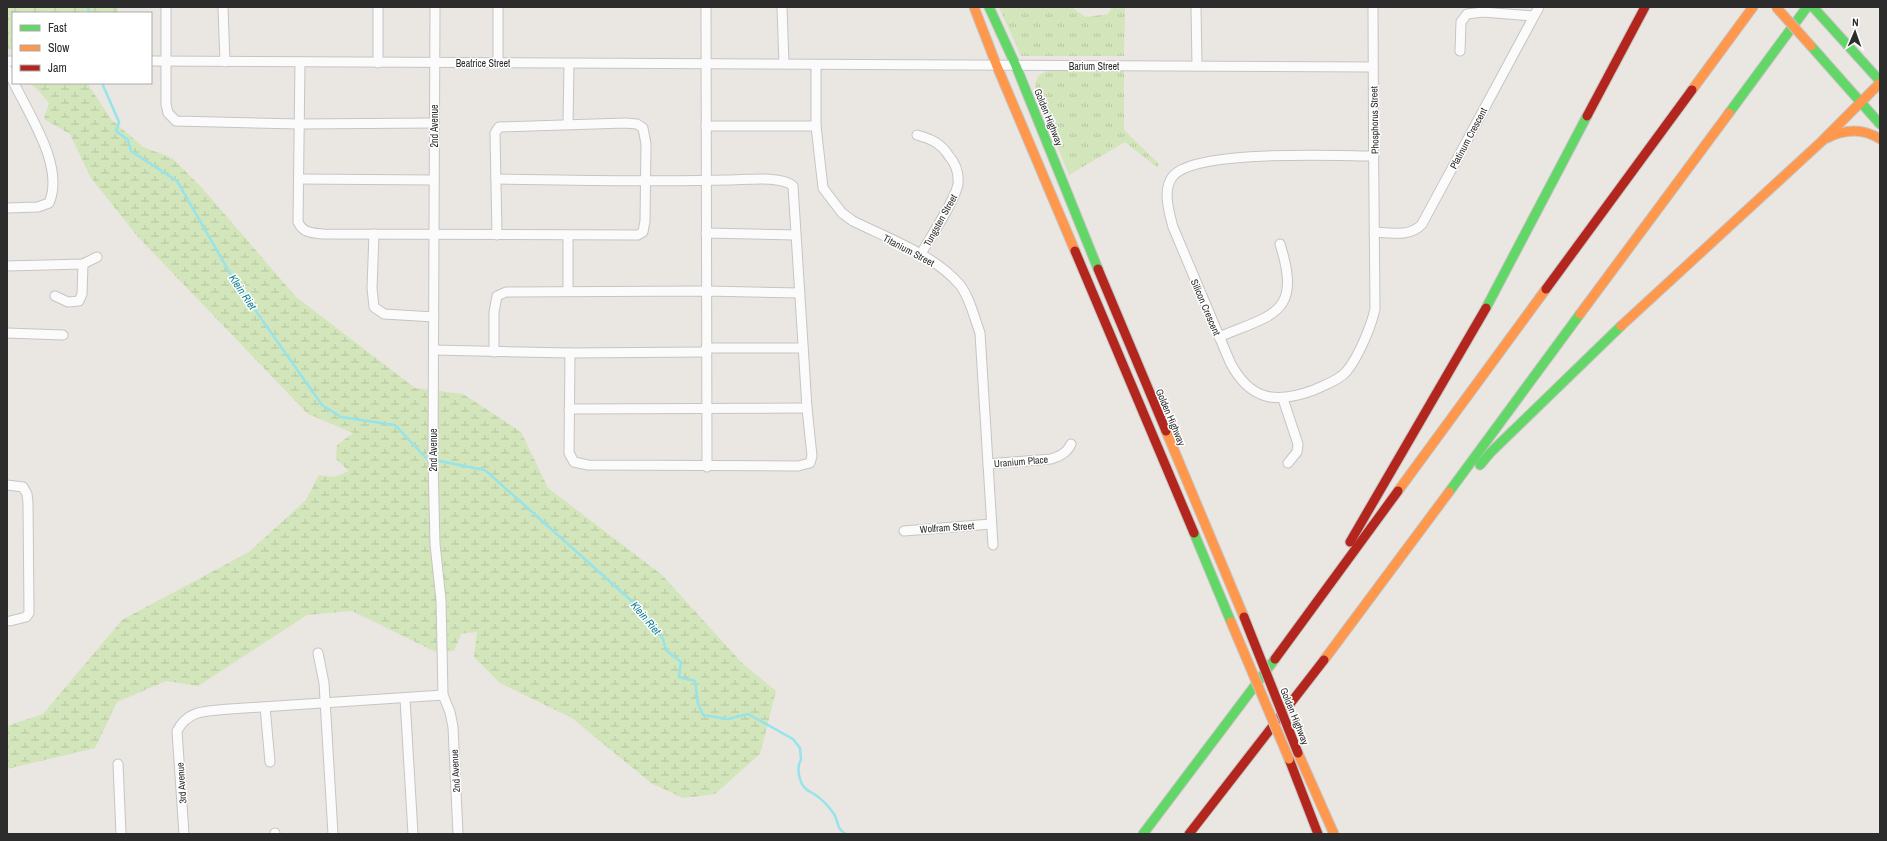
<svg xmlns="http://www.w3.org/2000/svg" width="1887" height="841" viewBox="0 0 1887 841" font-family="'Archivo Narrow',sans-serif">
<style>
.grass{fill:url(#grass-tufts)}
.wetland{fill:url(#wetland-marsh)}
.lines{fill:none;stroke-linecap:round;stroke-linejoin:round}
.stream{stroke:#95e4ec;stroke-width:2.5}
.street-casing{stroke:#c6c5c5;stroke-width:11}
.fast-casing{stroke:#c6c5c5;stroke-width:11}
.slow-casing{stroke:#c6c5c5;stroke-width:11}
.jam-casing{stroke:#c6c5c5;stroke-width:11}
.street{stroke:#fcfbfb;stroke-width:9}
.fast{stroke:#63d668;stroke-width:9}
.slow{stroke:#ff974d;stroke-width:9}
.jam{stroke:#b3261e;stroke-width:9}
.slow-bridge-casing{stroke:#c6c5c5;stroke-width:11;stroke-linecap:butt}
.jam-bridge-casing{stroke:#c6c5c5;stroke-width:11;stroke-linecap:butt}
.slow-bridge{stroke:#ff974d;stroke-width:9}
.jam-bridge{stroke:#b3261e;stroke-width:9}
.labels{text-anchor:middle;stroke-width:3;stroke-linejoin:round;paint-order:stroke}
.street-label{font-size:10px;fill:#2c2c2c;stroke:#fff}
.water-label{font-size:11px;font-style:italic;fill:#0d8098;stroke:#fff}
</style>
<defs>
<pattern id="grass-tufts" width="24" height="20" patternUnits="userSpaceOnUse"><rect width="24" height="20" fill="#d3e5bb"/><path d="M3 7l-1-3M5 7V3M7 7l1-3M15 17l-1-3M17 17v-4M19 17l1-3" fill="none" stroke="#b5c5a1"/></pattern>
<pattern id="wetland-marsh" width="20" height="14" patternUnits="userSpaceOnUse"><rect width="20" height="14" fill="#d3e5bb"/><path d="M1 5h8M5 5V1M11 12h8M15 12V8" fill="none" stroke="#b5c5a1"/></pattern>
</defs>
<rect width="100%" height="100%" fill="#eae6e2"/>
<!-- grass -->
<g class="grass">
<path d="M999,7h73l13,10 23,-3 4,-7h13l-1,49h-103z"/>
<path d="M1052,70h72v60l35,34 -2,3 -32,-25 -56,33 -33,-81c-2,-14 1,-21 16,-24z"/>
</g>
<!-- wetland -->
<g class="wetland">
<path d="M7,7h111v6h-105v37l-6,-1z"/>
<path d="M29,83h58l24,36 32,28 29,11 30,30 94,109 119,91 48,6 58,38 27,56 114,87 80,88 34,28 -16,63 -45,40 -32,4 -32,-15 -79,-65 -72,-35 -26,-26 3,-25 -16,2 -7,17 -18,1 -84,-41 -45,4 -109,71 -32,-5 -49,21 -22,46 -88,21v-43l36,-12 79,-94 127,-68 57,-52 13,-25 15,2 15,-6 -13,-12 1,-14 16,-12 -45,-19 -169,-176 -48,-60 -21,-44 -26,-15 5,-16 -11,-13z"/>
</g>
<g class="lines">
<!-- stream -->
<g class="stream">
<path d="M88,7l1,6"/>
<path d="M102,83l17,39 -3,9 12,9 3,11 46,30 57,99 88,125 19,12 54,8 33,35"/>
<path d="M439,461l46,9 150,134 28,35 3,11 15,12 -2,15 16,4 3,23 5,11 25,4 20,-5 45,25 7,9 1,12c-5,7 -2,23 5,29 2,2 5,3 8,5 7,4 15,13 20,20 5,8 2,15 12,20"/>
</g>
<!-- street casing -->
<g class="street-casing">
<g id="street">
<path d="M166,7v97l2,9 8,8 123,3 135,-1"/>
<path d="M223,7l2,55"/>
<path d="M435,7l-2,453 2,84 6,56 2,95 7,17 3,15 5,107"/>
<path d="M706,7l1,460"/>
<path d="M782,7l2,57"/>
<path d="M1196,7l1,59"/>
<path d="M1373,7c0,101 1,201 2,302 -4,18 -17,49 -29,63 -8,9 -22,13 -32,18 -38,14 -64,11 -84,-28l-57,-135c-4,-15 -11,-38 0,-51 23,-27 163,-20 201,-20"/>
<path d="M1460,51l1,-29 6,-8 16,-2 50,4"/>
<path d="M7,61h6"/>
<path d="M151,61l1222,6"/>
<path d="M300,62l-2,160c5,11 14,11 25,12l315,1 5,-3 2,-11 1,-77 -3,-16 -6,-4 -12,-1 -126,4 -4,6 2,102"/>
<path d="M378,63v-56"/>
<path d="M498,63v-56"/>
<path d="M816,65v61l7,62 19,25 11,8c34,17 82,34 107,64 10,13 14,32 20,48l13,212"/>
<path d="M7,69l6,12"/>
<path d="M568,124l1,-60"/>
<path d="M706,126h110"/>
<path d="M917,135c14,4 24,8 32,21 7,8 10,17 9,28 -2,15 -29,55 -37,70"/>
<path d="M299,179l135,1"/>
<path d="M496,179c77,1 155,3 232,1 16,0 53,-5 65,6l14,222 5,48 -2,7 -12,3 -210,-1 -14,-3 -5,-9 1,-100"/>
<path d="M7,208l31,-1 11,-4c16,-36 -20,-88 -35,-120"/>
<path d="M1374,232c16,1 37,5 48,-8l117,-217"/>
<path d="M706,233l89,2"/>
<path d="M374,234l-2,54 2,19 10,7 50,3"/>
<path d="M7,266l76,-2 14,-7"/>
<path d="M568,291v-54"/>
<path d="M55,296l13,6 11,-1 3,-7 1,-30"/>
<path d="M7,333l56,2"/>
<path d="M1219,337c55,-23 83,-23 61,-93"/>
<path d="M706,348h97"/>
<path d="M434,350l136,3 136,-1"/>
<path d="M494,352v-40l3,-16 9,-4 200,-1 94,2"/>
<path d="M1283,399l15,45 -1,8 -9,11"/>
<path d="M569,409l238,-1"/>
<path d="M988,464l63,-5c9,-3 16,-6 20,-15"/>
<path d="M7,485l16,2 4,7 1,9 1,110 -3,4 -16,4"/>
<path d="M904,531l87,-7"/>
<path d="M318,653l6,30 9,151"/>
<path d="M405,699l8,135"/>
<path d="M265,707l5,55"/>
<path d="M118,764l3,70"/>
<path d="M275,833v1"/>
<path d="M184,834l-7,-103c11,-22 31,-20 53,-22l213,-14"/>
</g>
</g>
<!-- fast casing -->
<g class="fast-casing">
<g id="fast">
<path d="M989,7l27,59 82,203"/>
<path d="M1813,7l67,74"/>
<path d="M1811,46l69,78"/>
<path d="M1729,113l78,-106"/>
<path d="M1486,308l101,-192"/>
<path d="M1480,465l10,-12 131,-127"/>
<path d="M1449,492l131,-178"/>
<path d="M1194,533l37,89"/>
<path d="M1143,834l132,-175"/>
</g>
</g>
<!-- slow casing -->
<g class="slow-casing">
<g id="slow">
<path d="M974,7l22,57 79,187"/>
<path d="M1692,90l61,-83"/>
<path d="M1827,138c18,-9 36,-10 53,1"/>
<path d="M1580,314l149,-201"/>
<path d="M1621,326l200,-184 59,-59"/>
<path d="M1166,431l78,186"/>
<path d="M1398,491l148,-202"/>
<path d="M1324,660l125,-168"/>
<path d="M1298,753l36,81"/>
</g>
</g>
<!-- jam casing -->
<g class="jam-casing">
<g id="jam">
<path d="M1587,116l58,-109"/>
<path d="M1075,251l119,282"/>
<path d="M1098,269l68,162"/>
<path d="M1546,289l146,-199"/>
<path d="M1350,542l136,-234"/>
<path d="M1275,659l123,-168"/>
<path d="M1289,759l29,75"/>
<path d="M1189,834l135,-174"/>
</g>
</g>
<!-- street -->
<use href="#street" class="street"/>
<!-- fast -->
<use href="#fast" class="fast"/>
<!-- slow -->
<use href="#slow" class="slow"/>
<!-- jam -->
<use href="#jam" class="jam"/>
<!-- slow-bridge casing -->
<g class="slow-bridge-casing">
<g id="slow-bridge">
<path d="M1776,7l35,39"/>
<path d="M1231,622l58,137"/>
</g>
</g>
<!-- jam-bridge casing -->
<g class="jam-bridge-casing">
<path id="jam-bridge" d="M1244,617l54,136"/>
</g>
<!-- slow-bridge -->
<use href="#slow-bridge" class="slow-bridge"/>
<!-- jam-bridge -->
<use href="#jam-bridge" class="jam-bridge"/>
</g>
<g class="labels">
<!-- street labels -->
<g class="street-label">
<text x="483" y="67">Beatrice Street</text>
<text x="1094" y="70">Barium Street</text>
<text transform="translate(1049 117) rotate(68)" y="4">Golden Highway</text>
<text transform="translate(1374 120) rotate(-91)" y="4">Phosphorus Street</text>
<text transform="translate(434 126) rotate(-90)" y="4">2nd Avenue</text>
<text transform="translate(1468 138) rotate(-62)" y="4">Platinum Crescent</text>
<text transform="translate(940 220) rotate(-61)" y="4">Tungsten Street</text>
<text transform="translate(909 250) rotate(28)" y="4">Titanium Street</text>
<text transform="translate(1206 307) rotate(67)" y="4">Silicon Crescent</text>
<text transform="translate(1171 417) rotate(67)" y="4">Golden Highway</text>
<text transform="translate(433 450) rotate(-90)" y="4">2nd Avenue</text>
<text transform="translate(1021 461) rotate(-5)" y="4">Uranium Place</text>
<text transform="translate(947 527) rotate(-4)" y="4">Wolfram Street</text>
<text transform="translate(1295 716) rotate(68)" y="4">Golden Highway</text>
<text transform="translate(455 771) rotate(-93)" y="4">2nd Avenue</text>
<text transform="translate(181 783) rotate(-94)" y="4">3rd Avenue</text>
</g>
<!-- water labels -->
<g class="water-label">
<text transform="translate(243 292) rotate(56)" y="4">Klein Riet</text>
<text transform="translate(646 618) rotate(50)" y="4">Klein Riet</text>
</g>
</g>
<!-- border -->
<rect width="1887" height="841" fill="none" stroke="#2c2c2c" stroke-width="16"/>
<!-- legend -->
<rect x="12" y="12" width="140" height="72" fill="#ffffff" stroke="#ababab"/>
<rect x="20" y="25" width="20" height="6" fill="#63d668" stroke="#ababab"/>
<text x="48" y="32" font-size="12" fill="#2c2c2c">Fast</text>
<rect x="20" y="45" width="20" height="6" fill="#ff974d" stroke="#ababab"/>
<text x="48" y="52" font-size="12" fill="#2c2c2c">Slow</text>
<rect x="20" y="65" width="20" height="6" fill="#b3261e" stroke="#ababab"/>
<text x="48" y="72" font-size="12" fill="#2c2c2c">Jam</text>
<!-- north arrow -->
<g transform="translate(1855 32) rotate(2)" stroke="#ffffff" stroke-width="3" paint-order="stroke">
<path d="M0-3L7 15L0 10L-7 15Z" fill="#2c2c2c"/>
<text y="-6" font-size="11" font-weight="bold" text-anchor="middle" fill="#2c2c2c">N</text>
</g>
</svg>
